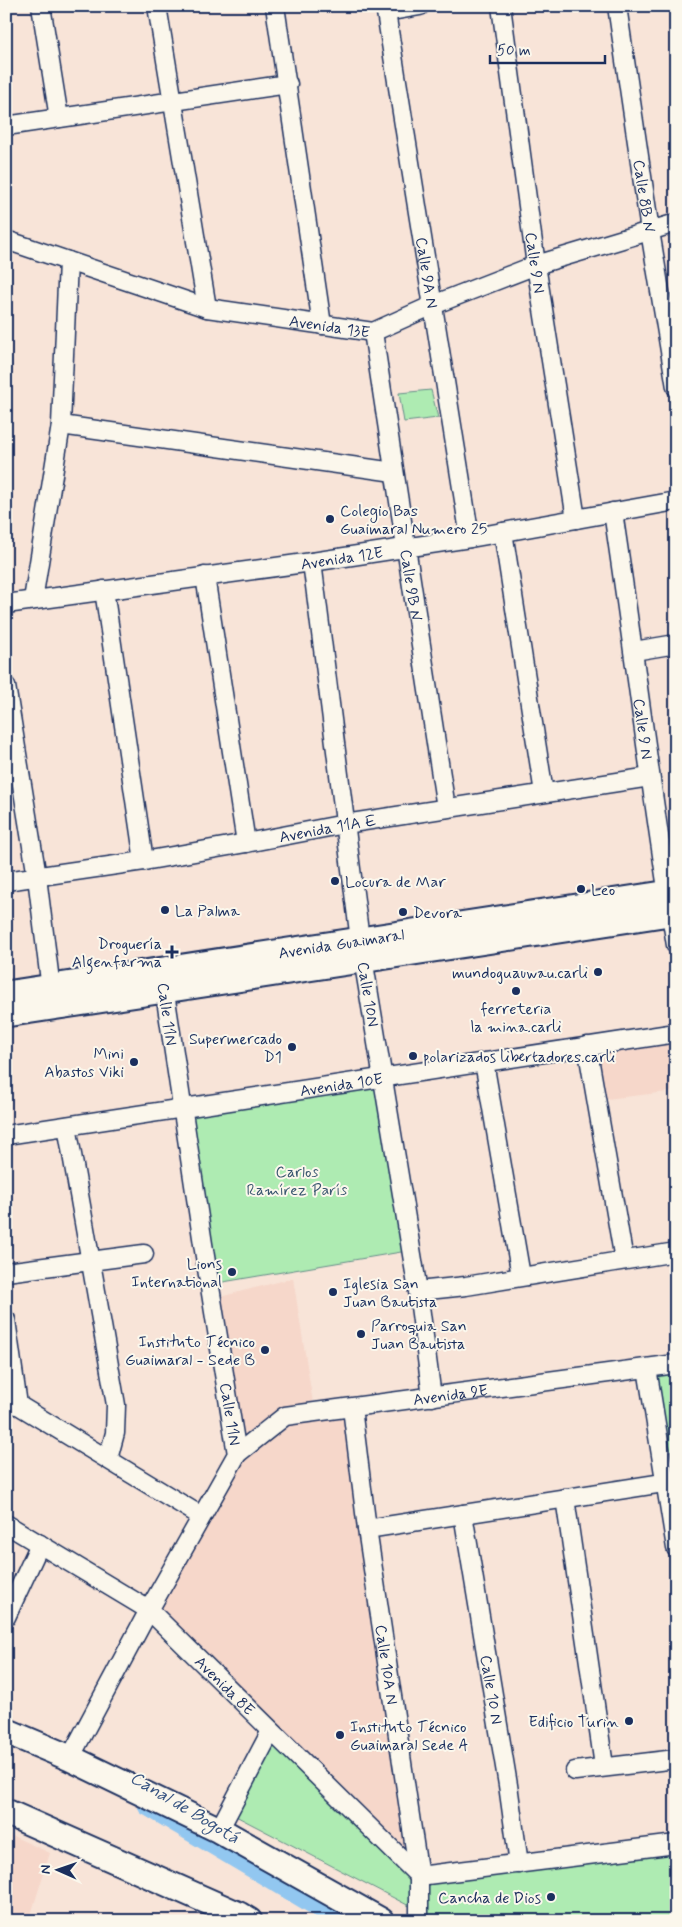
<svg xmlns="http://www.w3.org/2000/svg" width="682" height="1927" viewBox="0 0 682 1927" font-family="Mynerve,sans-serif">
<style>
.built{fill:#f6d7ca}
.green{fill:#aeebb2;stroke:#648d88}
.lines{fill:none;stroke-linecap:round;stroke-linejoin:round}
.canal{stroke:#92c7f0;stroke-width:16}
.street-casing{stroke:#1b2f5e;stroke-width:21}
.secondary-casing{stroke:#1b2f5e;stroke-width:29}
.street{stroke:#fbf7ec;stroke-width:18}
.secondary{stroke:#fbf7ec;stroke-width:25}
.poi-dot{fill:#1b2f5e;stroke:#fbf7ec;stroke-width:2}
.labels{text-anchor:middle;stroke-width:4;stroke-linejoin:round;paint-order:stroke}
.street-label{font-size:16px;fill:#1b2f5e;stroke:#fbf7ec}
.poi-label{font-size:16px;fill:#1b2f5e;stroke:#fbf7ec;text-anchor:start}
.park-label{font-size:16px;fill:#38556f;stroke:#fbf7ec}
.water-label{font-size:18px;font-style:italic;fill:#395582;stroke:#fbf7ec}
</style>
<rect width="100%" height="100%" fill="#f8e4d8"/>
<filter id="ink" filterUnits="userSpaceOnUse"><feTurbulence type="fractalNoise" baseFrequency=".02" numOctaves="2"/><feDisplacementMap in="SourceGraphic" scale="10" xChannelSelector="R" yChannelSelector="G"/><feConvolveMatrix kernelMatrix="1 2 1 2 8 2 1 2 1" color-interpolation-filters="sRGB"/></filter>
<g filter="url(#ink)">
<!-- built -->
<g class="built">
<path d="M676,1032v59l-78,9 -9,-57z"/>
<path d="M293,1278l20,125 -35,7 -38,32 -24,-144z"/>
<path d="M347,1410l66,454 -254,-257 85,-150 41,-31z"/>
<path d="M6,1833l44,20 -21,68h-23z"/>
</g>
<!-- green -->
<g class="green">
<path d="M431,390l7,28 -34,4 -5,-29z"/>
<path d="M377,1076l30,175 -190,32 -30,-174z"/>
<path d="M676,1371v101l-7,1 -17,-99z"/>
<path d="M270,1740l144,137 3,33 -187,-97z"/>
<path d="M676,1849v72h-237l-13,-8 -1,-33z"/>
</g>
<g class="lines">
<!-- canal -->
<path class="canal" d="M146,1807l192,114"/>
<!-- street casing -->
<g class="street-casing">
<g id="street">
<path d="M41,6l18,112"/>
<path d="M157,6l50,302"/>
<path d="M275,6l47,319"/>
<path id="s1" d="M385,6l85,532"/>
<path id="s2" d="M501,6l35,259 40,254"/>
<path id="s3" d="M617,6l33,225 26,156"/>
<path d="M386,12l34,-6"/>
<path d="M6,126l282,-42"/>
<path id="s4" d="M6,240l201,68 166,24 60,-27 103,-40 140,-42"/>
<path id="s5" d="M373,332l73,476"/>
<path d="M61,425l333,47"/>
<path id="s6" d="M613,512c22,145 39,289 63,433"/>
<path d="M503,532l41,261"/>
<path id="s7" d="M312,562l48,378 58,351 14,106"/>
<path d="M205,576l41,267"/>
<path d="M104,590l40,271"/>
<path d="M33,600l28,-175 7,-164"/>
<path id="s8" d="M6,604l306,-42 158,-24 206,-37"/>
<path d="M634,651l42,-7"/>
<path d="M6,686l31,191 15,120"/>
<path id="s9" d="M6,881l138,-20 102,-18 99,-19 305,-47"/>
<path d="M587,1046l37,214"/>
<path d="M484,1062l37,214"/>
<path d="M67,1126l49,279 -1,28 -7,26"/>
<path id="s10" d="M6,1135l670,-102"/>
<path d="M6,1272l138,-18"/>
<path d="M418,1291l48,-5 210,-34"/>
<path d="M6,1320l12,85"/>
<path d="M647,1368l29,180"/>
<path d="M6,1400h4l191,116"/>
<path id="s11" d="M352,1408l15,121 52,347v45"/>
<path id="s12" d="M237,1454l48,-38 391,-52"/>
<path d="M565,1498l39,268"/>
<path id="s13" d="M463,1514l45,271 11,79"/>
<path id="s14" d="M6,1524l143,86 270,266 257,-32"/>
<path d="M367,1529l309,-48"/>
<path d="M6,1617l34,-73"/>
<path d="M70,1758l79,-148 88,-156 -34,-210 -40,-264"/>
<path d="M575,1771l101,-12"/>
<path d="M219,1830l52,-99"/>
</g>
</g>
<!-- secondary casing -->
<g class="secondary-casing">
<g id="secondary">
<path id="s15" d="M6,994l670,-102"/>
<path d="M6,1014l670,-102"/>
<path d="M6,1731l64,27 149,72 162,91"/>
<path d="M6,1812l233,103 10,6"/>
</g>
</g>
<!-- street -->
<use href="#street" class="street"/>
<!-- secondary -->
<use href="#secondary" class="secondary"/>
</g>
</g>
<!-- markers -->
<g class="poi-dot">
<circle cx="330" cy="519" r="5"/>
<circle cx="335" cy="881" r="5"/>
<circle cx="581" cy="889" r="5"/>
<circle cx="165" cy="910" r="5"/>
<circle cx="403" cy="912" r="5"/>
<path d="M169.5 944.5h5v5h5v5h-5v5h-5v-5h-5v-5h5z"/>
<circle cx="598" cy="972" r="5"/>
<circle cx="516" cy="991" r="5"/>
<circle cx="292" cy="1047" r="5"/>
<circle cx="413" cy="1056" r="5"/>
<circle cx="134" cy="1062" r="5"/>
<circle cx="232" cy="1272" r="5"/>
<circle cx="333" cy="1292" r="5"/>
<circle cx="361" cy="1334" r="5"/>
<circle cx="265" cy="1350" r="5"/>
<circle cx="629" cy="1721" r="5"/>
<circle cx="340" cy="1735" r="5"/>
<circle cx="551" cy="1897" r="5"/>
</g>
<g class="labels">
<!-- street labels -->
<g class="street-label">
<text dy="6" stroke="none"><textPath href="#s3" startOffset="192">Calle 8B N</textPath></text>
<text dy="6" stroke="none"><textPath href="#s2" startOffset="259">Calle 9 N</textPath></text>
<text dy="6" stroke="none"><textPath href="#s1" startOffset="270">Calle 9A N</textPath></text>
<text dy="6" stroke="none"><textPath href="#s4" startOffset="336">Avenida 13E</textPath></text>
<text dy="6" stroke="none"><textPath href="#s8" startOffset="339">Avenida 12E</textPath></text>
<text dy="6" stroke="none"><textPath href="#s5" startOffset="256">Calle 9B N</textPath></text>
<text dy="6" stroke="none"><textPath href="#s6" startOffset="219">Calle 9 N</textPath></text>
<text dy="6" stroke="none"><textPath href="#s9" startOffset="326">Avenida 11A E</textPath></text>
<text dy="6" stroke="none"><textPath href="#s15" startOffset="339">Avenida Guaimaral</textPath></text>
<text dy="6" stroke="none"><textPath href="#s7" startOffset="436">Calle 10N</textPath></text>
<text transform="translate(168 1014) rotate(82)" y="6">Calle 11N</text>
<text dy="6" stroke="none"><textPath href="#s10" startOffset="339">Avenida 10E</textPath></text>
<text dy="6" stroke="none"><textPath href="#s12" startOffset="228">Avenida 9E</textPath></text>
<text transform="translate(231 1414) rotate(81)" y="6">Calle 11N</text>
<text dy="6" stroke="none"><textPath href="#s11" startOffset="259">Calle 10A N</textPath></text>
<text dy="6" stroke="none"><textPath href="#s14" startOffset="274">Avenida 8E</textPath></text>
<text dy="6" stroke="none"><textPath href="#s13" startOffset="178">Calle 10 N</textPath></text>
</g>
<!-- poi labels -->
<g class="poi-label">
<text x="340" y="516">Colegio Bas<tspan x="340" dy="18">Guaimaral Numero 25</tspan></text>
<text x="345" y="887">Locura de Mar</text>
<text x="591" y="895">Leo</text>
<text x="175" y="916">La Palma</text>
<text x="413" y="918">Devora</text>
<text x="162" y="949" text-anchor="end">Droguería<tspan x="162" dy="18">Algenfarma</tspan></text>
<text x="588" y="978" text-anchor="end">mundoguauwau.carli</text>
<text x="516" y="1014" text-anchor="middle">ferreteria<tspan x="516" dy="18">la mina.carli</tspan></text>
<text x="282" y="1044" text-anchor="end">Supermercado<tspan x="282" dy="18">D1</tspan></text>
<text x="124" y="1059" text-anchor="end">Mini<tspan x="124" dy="18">Abastos Viki</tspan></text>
<text x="423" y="1062">polarizados libertadores.carli</text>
<text x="222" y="1269" text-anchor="end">Lions<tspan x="222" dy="18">International</tspan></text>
<text x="343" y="1289">Iglesia San<tspan x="343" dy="18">Juan Bautista</tspan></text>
<text x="371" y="1331">Parroquia San<tspan x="371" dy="18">Juan Bautista</tspan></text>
<text x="255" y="1347" text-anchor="end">Instituto Técnico<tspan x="255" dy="18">Guaimaral - Sede B</tspan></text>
<text x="619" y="1727" text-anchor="end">Edificio Turin</text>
<text x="350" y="1732">Instituto Técnico<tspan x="350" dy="18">Guaimaral Sede A</tspan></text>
<text x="541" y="1903" text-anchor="end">Cancha de Dios</text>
</g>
<!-- park labels -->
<g class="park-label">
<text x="297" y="1177">Carlos<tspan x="297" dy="18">Ramírez París</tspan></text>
</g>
<!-- water labels -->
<g class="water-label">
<text transform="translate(185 1807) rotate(31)" y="6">Canal de Bogotá</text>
</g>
</g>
<!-- margin -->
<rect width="682" height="1927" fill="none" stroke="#fbf7ec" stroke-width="25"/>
<rect x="12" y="12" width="657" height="1902" fill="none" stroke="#1b2f5e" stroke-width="2" filter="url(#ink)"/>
<!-- north arrow -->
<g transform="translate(58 1870) rotate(272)" stroke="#fbf7ec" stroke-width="4" paint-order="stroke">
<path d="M0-4L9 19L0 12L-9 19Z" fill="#1b2f5e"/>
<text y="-8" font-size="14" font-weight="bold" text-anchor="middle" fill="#1b2f5e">N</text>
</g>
<!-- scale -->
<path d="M490 55v8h115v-8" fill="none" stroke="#1b2f5e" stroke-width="2.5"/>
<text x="497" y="55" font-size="15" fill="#1b2f5e" stroke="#fbf7ec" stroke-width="4" paint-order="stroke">50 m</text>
</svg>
